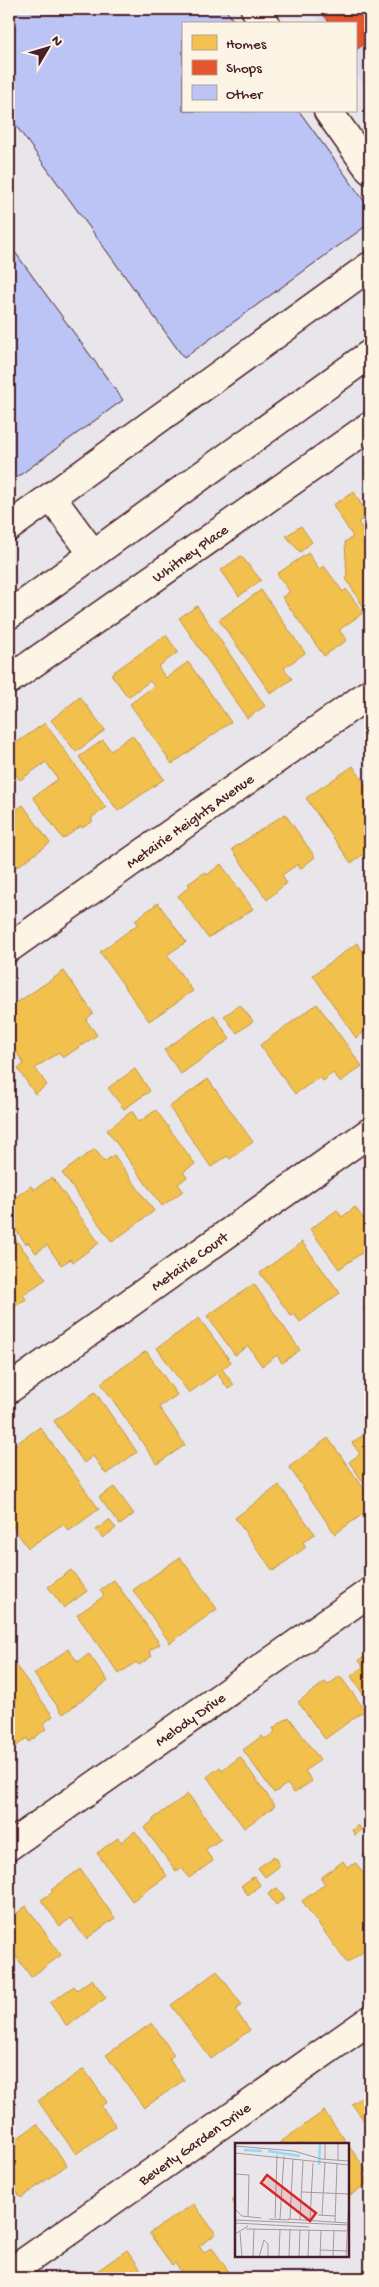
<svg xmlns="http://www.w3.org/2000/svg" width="379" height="2287" viewBox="0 0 379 2287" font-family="'Gochi Hand',sans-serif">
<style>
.built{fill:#dadced}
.homes{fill:#f2c14e;stroke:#c09044}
.shops{fill:#e4572e;stroke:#b6462d}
.building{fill:#bbc4f5;stroke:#4a1f2b}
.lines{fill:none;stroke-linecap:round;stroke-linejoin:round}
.minor-casing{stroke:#4a1f2b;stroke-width:31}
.minor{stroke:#fcf5e5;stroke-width:28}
.labels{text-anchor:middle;stroke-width:5;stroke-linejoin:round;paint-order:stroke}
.street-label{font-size:15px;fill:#4a1f2b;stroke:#fcf5e5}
.inset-river{fill:none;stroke:#94d9f6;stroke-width:2.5}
.inset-road{fill:none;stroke:#a9969e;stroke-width:1}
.view{fill:#d62828;fill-opacity:0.15;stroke:#d62828;stroke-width:2.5}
.inset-edge{fill:none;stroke:#4a1f2b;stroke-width:2.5}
</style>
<rect width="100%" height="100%" fill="#e8e6ea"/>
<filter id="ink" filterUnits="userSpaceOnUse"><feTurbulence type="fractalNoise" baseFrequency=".02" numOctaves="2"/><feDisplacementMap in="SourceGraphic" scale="10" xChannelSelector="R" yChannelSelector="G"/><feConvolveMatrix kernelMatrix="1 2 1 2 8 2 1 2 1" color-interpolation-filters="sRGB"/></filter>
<g filter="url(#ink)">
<!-- built -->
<path class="built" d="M310,9h60v84l-15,-21v-48h-34z"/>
<!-- homes -->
<g class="homes">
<path d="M354,492l14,24 -10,6 5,8 3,-3 4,6v85l-25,-41 2,-1 -2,-34 8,-5 -20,-32z"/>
<path d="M301,526l11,16 -12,10 -14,-16z"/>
<path d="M308,553l11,16 5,-3 19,26 3,-3 17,24 -24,17 8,10 -23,16 -42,-59 8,-5 -13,-18z"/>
<path d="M241,556l20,24 -22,16 -18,-26z"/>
<path d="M261,590l44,63 -21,15 8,11 -21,15 -52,-74z"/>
<path d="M197,606l68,100 -18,12 -68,-100z"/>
<path d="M166,635l12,17 -20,15 8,11 22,-16 43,60 -59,42 -42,-60 24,-18 -4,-5 -22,16 -17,-23z"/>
<path d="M80,697l25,33 -29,22 -25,-32z"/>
<path d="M45,723l61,85 -14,9v5l-10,6 -1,-2 -18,13 -30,-42 25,-18 -12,-17 -26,18 -11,-15v-17z"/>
<path d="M132,735l32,44 -46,32 -39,-54 24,-17 8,11z"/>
<path d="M353,766l17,26v64l-8,-1 -11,8 -45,-65z"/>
<path d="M23,805l27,38 -33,24 -8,-12v-40z"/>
<path d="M285,814l30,43 -15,12 -2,-5 -16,11 4,8 -19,17 -35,-51z"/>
<path d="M221,864l32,45 -45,29 -30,-42 12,-10 -2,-2 17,-12 2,3z"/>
<path d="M158,903l28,39 -19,13 26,36 -44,30 -49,-69 38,-28 -3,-4z"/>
<path d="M357,943l13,19v66l-14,10 -43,-63z"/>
<path d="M64,971l29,42 -7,7 11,15 -34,23 -4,-6 -24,16 12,17 -12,9 -17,-25 6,-5 -15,-23v-33z"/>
<path d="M317,1004l45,62 -22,16 -7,-9 -10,8 -3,-4 -25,17 -35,-49z"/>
<path d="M240,1005l13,16 -16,12 -13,-17z"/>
<path d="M214,1015l16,24 -49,35 -17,-24z"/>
<path d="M135,1069l15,22 -26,18 -16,-21z"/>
<path d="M208,1079l45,63 -23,17 -3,-3 -16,11 -42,-60z"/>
<path d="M156,1110l39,54 -12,8 4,5 -9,7 5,7 -21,15 -55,-76 25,-19 7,11z"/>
<path d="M95,1149l9,13 10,-7 40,56 -42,31 -50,-69z"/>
<path d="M52,1177l47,66 -26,19 -2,-3 -10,6 -14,-20 -11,8 -8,-11 -2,2 -17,-24v-5l4,-3 -4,-10 22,-16 3,4z"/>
<path d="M355,1207l15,21v19l-31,22 -29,-40 27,-19 5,7z"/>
<path d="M9,1231l37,48 -23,16 3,4 -17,12z"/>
<path d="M302,1242l38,51 -40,29 -6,-8 -3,2 -31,-43z"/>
<path d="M254,1284l46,66 -18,13 -5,-8 -15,11 -14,-20 -13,9 -28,-39z"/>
<path d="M370,1304v15l-7,-10z"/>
<path d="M199,1318l32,44 -9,7 12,16 -6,4 -11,-16 -28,20 -32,-45z"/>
<path d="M146,1351l31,44 -18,12 26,38 -28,19 -56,-81z"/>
<path d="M95,1392l42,60 -31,22 -13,-18 -9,7 -30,-42z"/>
<path d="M40,1427l59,82 -30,22 -6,-7 -35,24 -19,-27v-72z"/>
<path d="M370,1430v53l-4,3 -17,-24 11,-8 -8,-11z"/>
<path d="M328,1438l42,59v12l-35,25 -46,-67z"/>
<path d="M279,1485l36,49 -12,8 3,5 -33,24 -38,-53z"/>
<path d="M114,1487l20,27 -14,11 -21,-28z"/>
<path d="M109,1520l7,8 -13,10 -7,-8z"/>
<path d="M180,1557l37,52 -47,34 -37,-53z"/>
<path d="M71,1570l16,21 -23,17 -16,-21z"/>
<path d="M114,1580l46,64 -11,7 3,5 -13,9 -3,-3 -17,12 -42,-59 27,-19 -4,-6z"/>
<path d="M68,1649l10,13 11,-8 19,27 -45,33 -29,-40z"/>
<path d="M370,1653v49l-1,1 -18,-27 12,-9 -4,-7z"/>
<path d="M11,1659l42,57 -10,8 3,5 -17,13 -2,-4 -16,12 -2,-3v-87z"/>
<path d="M340,1676l25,34 -40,29 -27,-37 27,-20 3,3z"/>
<path d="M289,1717l31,43 -15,11 7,10 -18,12 -7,-9 -13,9 -31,-43 19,-14 3,3 10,-7 -2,-4z"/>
<path d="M240,1757l35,49 -31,22 -37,-51 13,-10 2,3z"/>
<path d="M188,1794l33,45 -16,11 8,11 -24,17 -7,-10 -6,3 -32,-43 10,-8 -1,-1z"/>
<path d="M358,1825l4,5 -7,5 -3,-5z"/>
<path d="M135,1831l32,45 -35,25 -35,-48 21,-15 3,4z"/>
<path d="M370,1850v16l-7,-11z"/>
<path d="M274,1856l6,10 -15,11 -7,-9z"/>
<path d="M343,1861l4,6 9,-4 14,21 -3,5 3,4v54l-23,16 -45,-62 23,-17 -4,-6z"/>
<path d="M80,1869l35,49 -29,21 -15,-21 -11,8 -19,-26 12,-8 -2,-2z"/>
<path d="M254,1876l6,9 -12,10 -7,-9z"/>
<path d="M277,1888l8,10 -9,7 -8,-11z"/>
<path d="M26,1906l35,49 -30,22 -16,-22 -6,5v-41z"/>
<path d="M217,1971l25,34 -7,5 15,20 -39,29 -40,-54z"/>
<path d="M92,1979l14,19 -39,28 -17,-23 24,-17 3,4z"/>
<path d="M152,2023l22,32 -5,4 15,21 -40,28 -38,-53z"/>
<path d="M84,2069l23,33 -6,4 15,20 -40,28 -38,-53z"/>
<path d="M370,2083v46l-18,-25 16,-11 -4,-6z"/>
<path d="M324,2111l24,33h-70z"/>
<path d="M37,2124l30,41 -46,33 -12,-18v-49l6,9z"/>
<path d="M348,2145l19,26 -4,3 6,8 -18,13 -3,-5z"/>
<path d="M236,2197v10l-4,-6z"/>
<path d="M194,2204l22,30 -17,12 5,7 8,-5 18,25 -8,5h-49l8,-6 -6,-9 -3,2 -23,-32z"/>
<path d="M127,2250l20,28h-55l-2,-2z"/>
</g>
<!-- shops -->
<path class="shops" d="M319,9h51v31l-15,11v-27h-25z"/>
<!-- building -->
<g class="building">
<path d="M9,9h216l11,15h-53v87h116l71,98v14l-186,135 -175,-242z"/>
<path d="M9,244l114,156 -114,83z"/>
</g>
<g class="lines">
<!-- minor casing -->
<g class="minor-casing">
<g id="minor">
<path d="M255,9l11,15"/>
<path d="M328,111l42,59"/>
<path d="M51,497l42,57"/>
<path d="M9,527l361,-261"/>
<path d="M9,615l361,-261"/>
<path id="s1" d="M9,680l361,-254"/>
<path id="s2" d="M9,948l361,-255"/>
<path id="s3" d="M9,1389l361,-257"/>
<path id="s4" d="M9,1846l361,-254"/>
<path id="s5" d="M19,2266l351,-246"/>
</g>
</g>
<!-- minor -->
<use href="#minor" class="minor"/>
</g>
</g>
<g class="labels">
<!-- street labels -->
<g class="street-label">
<text dy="5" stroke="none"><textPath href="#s1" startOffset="221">Whitney Place</textPath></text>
<text dy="5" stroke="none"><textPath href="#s2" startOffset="221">Metairie Heights Avenue</textPath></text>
<text dy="5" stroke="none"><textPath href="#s3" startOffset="221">Metairie Court</textPath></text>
<text dy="5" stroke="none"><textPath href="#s4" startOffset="221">Melody Drive</textPath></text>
<text dy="5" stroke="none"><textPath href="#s5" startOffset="214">Beverly Garden Drive</textPath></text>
</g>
</g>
<!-- overview -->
<g transform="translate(235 2143)">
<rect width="114" height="114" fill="#e8e6ea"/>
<path class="inset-river" d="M9,7l18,1M33,8l32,5M84,22l1,-22"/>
<path class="inset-road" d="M0,3l59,5 27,8 28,2M0,10l114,12M90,16v-16M103,17v-17M0,31l14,1 -1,41M67,49l47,2M0,66l7,7 19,2M83,72l17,1M87,72l3,-52M40,75l2,-63M34,76l20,1M45,76l4,-63M53,76l59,4M55,76l3,-60M0,77l114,5M65,77l3,-59M75,77l3,-57M100,79l2,-58M0,80l74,4M11,86l102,2M5,89l2,25M0,91l13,-8M29,97l4,4v13M85,107l29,1M18,114l1,-28M24,114l5,-17M44,114l1,-28M54,114l1,-28M64,114l1,-27M73,114l1,-27M85,114l1,-27M98,114l1,-27M111,114l3,-60"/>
<path class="view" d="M32,32l49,38 -6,8 -49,-38z"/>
<rect width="114" height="114" class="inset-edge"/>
</g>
<!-- margin -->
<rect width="379" height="2287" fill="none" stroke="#fcf5e5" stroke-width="30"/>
<rect x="15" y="15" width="349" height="2257" fill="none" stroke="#4a1f2b" stroke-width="2" filter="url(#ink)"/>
<!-- legend -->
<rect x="182" y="22" width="175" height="90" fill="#fcf5e5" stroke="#b59f9b"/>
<rect x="192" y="35" width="25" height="15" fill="#f2c14e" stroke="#b59f9b"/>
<text x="226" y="48" font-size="15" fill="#4a1f2b">Homes</text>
<rect x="192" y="60" width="25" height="15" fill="#e4572e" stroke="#b59f9b"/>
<text x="226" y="72" font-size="15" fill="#4a1f2b">Shops</text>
<rect x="192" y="85" width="25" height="15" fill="#bbc4f5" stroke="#b59f9b"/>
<text x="226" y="98" font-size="15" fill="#4a1f2b">Other</text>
<!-- north arrow -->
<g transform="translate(48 48) rotate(52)" stroke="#fcf5e5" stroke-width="4" paint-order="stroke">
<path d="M0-4L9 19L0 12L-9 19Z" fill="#4a1f2b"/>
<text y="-8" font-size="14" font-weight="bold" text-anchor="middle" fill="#4a1f2b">N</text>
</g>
</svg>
